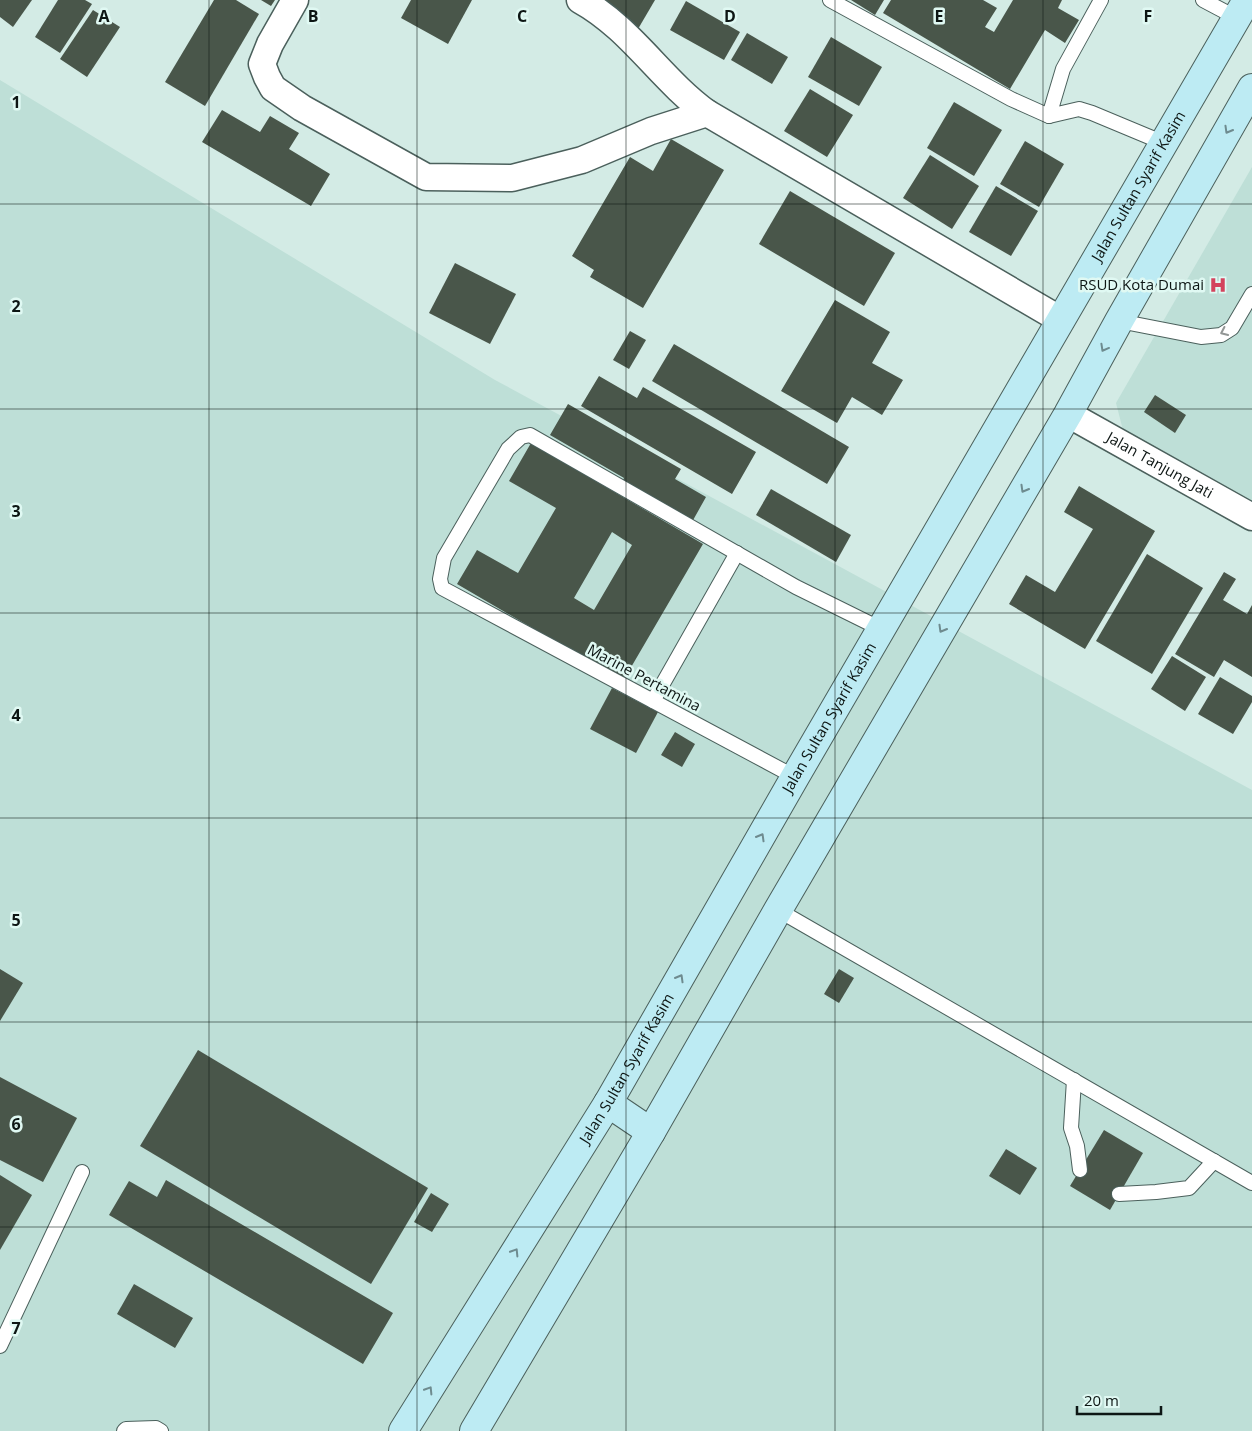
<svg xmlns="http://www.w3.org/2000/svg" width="1252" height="1431" viewBox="0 0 1252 1431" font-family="'Open Sans',sans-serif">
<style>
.built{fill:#bedfd7}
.building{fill:#49564a;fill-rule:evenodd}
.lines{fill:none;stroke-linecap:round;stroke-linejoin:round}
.lane-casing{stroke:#4b605c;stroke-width:16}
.street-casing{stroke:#4b605c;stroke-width:29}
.secondary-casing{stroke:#4b605c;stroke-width:30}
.lane{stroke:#fff;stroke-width:14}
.street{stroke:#fff;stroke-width:26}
.secondary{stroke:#bdebf3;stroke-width:28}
.oneway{stroke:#6e8b8f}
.oneway2{stroke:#929695}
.grid{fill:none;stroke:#0d1614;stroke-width:1;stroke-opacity:0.55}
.labels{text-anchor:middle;stroke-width:5;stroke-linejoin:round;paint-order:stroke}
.street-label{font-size:15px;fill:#0d1614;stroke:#e0f9f3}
.poi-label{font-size:15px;fill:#0d1614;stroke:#e0f9f3;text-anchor:end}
.grid-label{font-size:16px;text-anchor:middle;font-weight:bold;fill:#0d1614;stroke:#e0f9f3;stroke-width:5;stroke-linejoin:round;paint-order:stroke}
</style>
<rect width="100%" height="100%" fill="#d3ebe5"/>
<!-- built -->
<g class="built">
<path d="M0,80l495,300 757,410v641h-1252z"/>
<path d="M1252,167v341l-127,-70 -9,-35z"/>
</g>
<!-- building -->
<g class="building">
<path d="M0,0h32l-19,27 -13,-10z"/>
<path d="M58,0h27l7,4 -32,49 -25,-16z"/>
<path d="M214,0h22l23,14 -54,92 -40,-24z"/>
<path d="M261,0h14l-4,6z"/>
<path d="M411,0h61l-24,44 -47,-26z"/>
<path d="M588,0h67l-17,29z"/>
<path d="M851,0h33l-9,15z"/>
<path d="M891,0h92l14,8 -12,19 9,5 19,-32h49l-4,8 21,12 -14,23 -20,-13 -35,59 -127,-76z"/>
<path d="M686,1l54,31 -16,28 -54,-30z"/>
<path d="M93,10l27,17 -33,50 -27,-18z"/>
<path d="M747,33l41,24 -16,27 -41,-24z"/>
<path d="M831,37l51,30 -23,39 -51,-29z"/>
<path d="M810,89l43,26 -26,42 -43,-26z"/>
<path d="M954,102l48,28 -28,46 -47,-28z"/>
<path d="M222,110l38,22 10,-16 29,17 -10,16 41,25 -19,32 -109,-64z"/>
<path d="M671,139l53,31 -81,138 -53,-31 4,-7 -22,-14 58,-99 23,14z"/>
<path d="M1025,141l39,23 -25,43 -39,-23z"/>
<path d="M930,155l49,31 -27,43 -49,-31z"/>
<path d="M996,186l42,25 -27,45 -42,-24z"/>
<path d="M790,191l105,62 -31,53 -105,-62z"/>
<path d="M455,263l61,31 -26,50 -61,-31z"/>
<path d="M835,300l55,32 -18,31 31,17 -21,35 -30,-18 -15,26 -56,-32z"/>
<path d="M630,331l16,9 -17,29 -16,-9z"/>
<path d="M674,344l175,103 -22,37 -175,-103z"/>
<path d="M599,376l38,22 6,-11 113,65 -24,42 -151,-88z"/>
<path d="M1155,395l31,20 -11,18 -31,-21z"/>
<path d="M568,404l113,65 -6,10 31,18 -14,25 -70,-40 2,-4 -74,-43z"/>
<path d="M531,443l172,101 -80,137 -166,-97 20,-34 41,23 38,-65 -47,-27zM612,532l20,13 -38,65 -20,-12z"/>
<path d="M1079,486l76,45 -70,118 -76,-45 17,-29 29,17 38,-63 -29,-17z"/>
<path d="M771,489l80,46 -15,27 -80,-47z"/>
<path d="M1147,554l56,34 -51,86 -56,-33z"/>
<path d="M1224,572l12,7 -13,21 24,14 5,-9v72l-28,-17 -10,17 -39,-23z"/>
<path d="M1172,656l34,21 -21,34 -34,-22z"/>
<path d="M1220,677l32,19v6l-19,32 -35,-20z"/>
<path d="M612,688l46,24 -22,41 -46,-24z"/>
<path d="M675,732l20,12 -13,23 -21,-12z"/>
<path d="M0,969l23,14 -23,38z"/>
<path d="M839,969l15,9 -15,25 -15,-9z"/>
<path d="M198,1050l230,138 -57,96 -231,-138z"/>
<path d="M0,1077l77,41 -34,64 -43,-22z"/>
<path d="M1104,1130l39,23 -33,57 -40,-24z"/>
<path d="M1006,1149l31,19 -17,27 -31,-19z"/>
<path d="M0,1175l32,20 -32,55z"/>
<path d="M166,1180l227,133 -30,51 -254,-149 20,-34 28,16z"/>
<path d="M431,1193l18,11 -17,28 -18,-10z"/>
<path d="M134,1284l59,34 -18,30 -58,-34z"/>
</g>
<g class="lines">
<!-- lane casing -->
<g class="lane-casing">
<g id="lane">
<path d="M830,0l181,99 38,17"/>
<path d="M1101,0l-38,69 -14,47 30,-7 13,4 72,30"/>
<path d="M1203,0l34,18"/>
<path d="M1119,321l82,16 20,-2 11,-7 20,-34"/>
<path d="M653,701l84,-148"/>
<path d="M795,777l-353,-189 -2,-9 4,-21 64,-109 13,-12 9,-2 266,152 85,42"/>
<path d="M778,910l474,273"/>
<path d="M1074,1080l-3,48 6,18 3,24"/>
<path d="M1119,1194l37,-2 33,-4 25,-27"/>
<path d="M0,1346l82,-174"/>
<path d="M124,1431l2,-2 30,-1 5,3"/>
</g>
</g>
<!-- street casing -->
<g class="street-casing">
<g id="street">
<path d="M295,0l-25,44 -8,20 5,13 6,11 29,20 124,69 86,1 70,-18 69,-29 56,-18"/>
<path d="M580,0c51,28 81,80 127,113l354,207"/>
<path id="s1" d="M1068,414l184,103"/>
</g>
</g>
<!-- secondary casing -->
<g class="secondary-casing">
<g id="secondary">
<path d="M608,1103l43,29"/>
<path id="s2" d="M403,1431l205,-328 187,-326 452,-777"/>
<path d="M474,1431l177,-299 127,-222 290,-496 51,-93 133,-233"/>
</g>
</g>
<!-- lane -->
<use href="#lane" class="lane"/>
<!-- street -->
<use href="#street" class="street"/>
<!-- secondary -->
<use href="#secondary" class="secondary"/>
</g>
<!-- one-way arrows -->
<defs><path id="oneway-chevron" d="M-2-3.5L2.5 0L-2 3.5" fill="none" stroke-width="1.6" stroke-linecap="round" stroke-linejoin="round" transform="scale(1.25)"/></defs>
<g class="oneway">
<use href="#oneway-chevron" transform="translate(1228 130) rotate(120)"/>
<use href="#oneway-chevron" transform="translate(1104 348) rotate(119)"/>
<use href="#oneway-chevron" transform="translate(1024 489) rotate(120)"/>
<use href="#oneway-chevron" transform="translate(942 629) rotate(120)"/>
<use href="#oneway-chevron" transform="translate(761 837) rotate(-60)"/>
<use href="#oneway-chevron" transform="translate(680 978) rotate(-60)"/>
<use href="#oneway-chevron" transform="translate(515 1252) rotate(-58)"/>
<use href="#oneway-chevron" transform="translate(429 1390) rotate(-58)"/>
</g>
<use class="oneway2" href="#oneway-chevron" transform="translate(1224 332) rotate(155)"/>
<!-- grid -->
<path class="grid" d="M209,0v1431M417,0v1431M626,0v1431M835,0v1431M1043,0v1431M0,204h1252M0,409h1252M0,613h1252M0,818h1252M0,1022h1252M0,1227h1252"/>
<!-- icons -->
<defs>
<g id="hospital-bare" transform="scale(1.35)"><path d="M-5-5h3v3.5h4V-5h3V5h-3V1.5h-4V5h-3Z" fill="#d3435d" stroke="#e0f9f3" stroke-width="2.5" paint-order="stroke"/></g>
</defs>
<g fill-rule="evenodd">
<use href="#hospital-bare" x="1218" y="285"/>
</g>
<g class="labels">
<!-- street labels -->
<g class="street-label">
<text dy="5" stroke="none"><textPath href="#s2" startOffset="1446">Jalan Sultan Syarif Kasim</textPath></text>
<text dy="5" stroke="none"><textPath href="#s1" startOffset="105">Jalan Tanjung Jati</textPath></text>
<text transform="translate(644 678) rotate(28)" y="5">Marine Pertamina</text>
<text dy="5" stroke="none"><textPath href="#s2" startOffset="831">Jalan Sultan Syarif Kasim</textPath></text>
<text dy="5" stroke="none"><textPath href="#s2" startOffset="426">Jalan Sultan Syarif Kasim</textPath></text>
</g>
<!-- poi labels -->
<g class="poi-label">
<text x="1204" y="290">RSUD Kota Dumai</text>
</g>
</g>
<g class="grid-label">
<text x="104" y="22">A</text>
<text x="313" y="22">B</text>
<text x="522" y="22">C</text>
<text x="730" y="22">D</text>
<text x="939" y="22">E</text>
<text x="1148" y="22">F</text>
<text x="16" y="108">1</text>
<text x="16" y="312">2</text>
<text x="16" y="517">3</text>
<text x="16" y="721">4</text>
<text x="16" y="926">5</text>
<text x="16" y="1130">6</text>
<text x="16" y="1334">7</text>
</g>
<!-- scale -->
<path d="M1077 1406v8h84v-8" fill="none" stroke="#0d1614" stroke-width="2.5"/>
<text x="1084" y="1406" font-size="15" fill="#0d1614" stroke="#e0f9f3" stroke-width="4" paint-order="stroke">20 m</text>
</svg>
